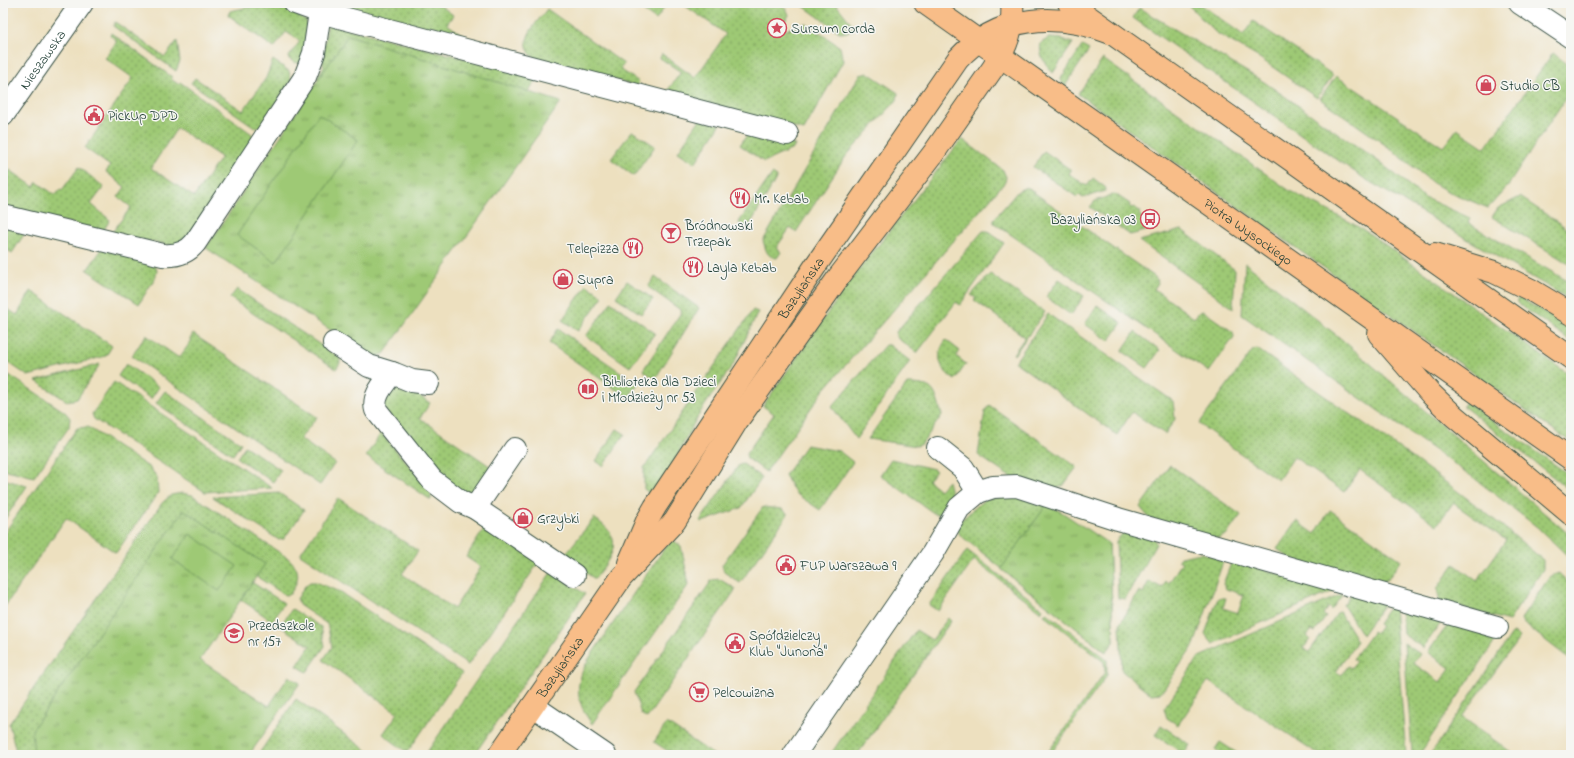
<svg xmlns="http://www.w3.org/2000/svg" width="1574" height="758" viewBox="0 0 1574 758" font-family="'Indie Flower',sans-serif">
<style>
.grass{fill:url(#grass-dots);stroke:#5e8354;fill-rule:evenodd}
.park{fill:url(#park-tufts);stroke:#5e8354}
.pitch{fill:#9ec975;stroke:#5e8354}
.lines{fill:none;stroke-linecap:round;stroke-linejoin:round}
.minor-casing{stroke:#3e5549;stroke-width:24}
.major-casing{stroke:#3e5549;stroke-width:24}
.minor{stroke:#fff;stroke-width:22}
.major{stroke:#f8bd88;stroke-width:22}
.labels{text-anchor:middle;stroke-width:3;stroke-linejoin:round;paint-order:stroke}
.poi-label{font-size:14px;fill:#1f3d34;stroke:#f6f6f2;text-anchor:start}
.street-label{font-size:14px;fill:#1f3d34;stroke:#f6f6f2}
</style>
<defs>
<pattern id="grass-dots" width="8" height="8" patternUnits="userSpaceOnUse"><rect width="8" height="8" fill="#9ec975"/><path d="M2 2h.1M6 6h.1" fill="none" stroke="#80a461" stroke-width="1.8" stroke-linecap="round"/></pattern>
<pattern id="park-tufts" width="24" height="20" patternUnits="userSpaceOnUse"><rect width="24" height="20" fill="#9ec975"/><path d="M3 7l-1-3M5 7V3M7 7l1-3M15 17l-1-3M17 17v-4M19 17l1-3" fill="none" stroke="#80a461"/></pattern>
</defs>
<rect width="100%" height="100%" fill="#f6f6f2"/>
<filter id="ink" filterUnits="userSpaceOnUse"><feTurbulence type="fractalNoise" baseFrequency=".025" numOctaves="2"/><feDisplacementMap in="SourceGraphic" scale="8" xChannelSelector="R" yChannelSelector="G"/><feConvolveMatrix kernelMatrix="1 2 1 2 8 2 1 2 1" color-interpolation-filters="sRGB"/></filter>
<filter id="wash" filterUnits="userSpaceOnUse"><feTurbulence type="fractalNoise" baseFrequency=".012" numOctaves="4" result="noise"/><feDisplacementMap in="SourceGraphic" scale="16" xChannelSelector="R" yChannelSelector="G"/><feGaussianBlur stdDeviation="0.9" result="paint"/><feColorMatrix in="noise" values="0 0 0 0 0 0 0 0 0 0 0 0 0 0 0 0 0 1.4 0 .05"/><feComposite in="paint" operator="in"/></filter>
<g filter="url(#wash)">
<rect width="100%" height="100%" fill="#ede0bf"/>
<!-- grass -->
<g class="grass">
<path d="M268,3h13l26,19 -4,40 -8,1 -7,-5 12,-17 -14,-9 -12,16 -46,-33 2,-4z"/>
<path d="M332,3h105l16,12 -6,9 23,16 -2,2 -133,-36z"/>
<path d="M632,3h35l-11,17z"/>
<path d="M681,3h96l10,7 2,5 -3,5 -14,4 3,9 31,-10 34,24 3,14 -39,69 -139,-36 16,-22 -21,-14 2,-4 33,24 31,-44z"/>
<path d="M799,3h36l19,24 -2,4 -11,2z"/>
<path d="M1186,3h13l44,32 10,-14 80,54 -16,23 -56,-39 -46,-27z"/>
<path d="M1139,8l125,74 114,79 47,37 45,20 -2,5 103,60v17l-206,-121 -232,-161z"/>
<path d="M547,9l77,55 -4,5 19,13 -2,4 -103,-28c-18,-17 2,-34 13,-49z"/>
<path d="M115,22l50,35 12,-16 3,20 -4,10 -63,-45z"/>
<path d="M328,24l211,53 -14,18 -200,-12 -8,-5 7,-12 -2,-6z"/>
<path d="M111,33l61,44 -1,2 7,5 2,-2 72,52 1,5 -63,95 -15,12 -64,-12 20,-27 -13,-10 7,-10 -19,-15 4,-6 -25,-18 48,-70 -28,-20 12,-17 -7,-6zM177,128l44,29 -27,40 -43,-29z"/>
<path d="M1049,38l12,1 12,4 -20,30c-7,-8 -15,-18 -12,-30z"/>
<path d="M1082,46l7,4 -24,36 -5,-6z"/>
<path d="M1553,53l18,14v23l-64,97 -19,21 -41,-17 -14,-8 -42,-34 -71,-50 16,-23 107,71 14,-18 28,19z"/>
<path d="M1103,59l187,132 60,31 20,12 201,142v66l-493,-348z"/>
<path d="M273,60l16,11 2,9 -31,47 -4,1 -65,-45 4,-5 48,33 23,-33z"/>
<path d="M868,73l30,20 -1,7 -51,56 -50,76 -6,-4 -14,20 5,4 -4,6c-11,-1 -11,-9 -14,-17l97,-166z"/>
<path d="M700,119l20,6 -25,38 -17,-11z"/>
<path d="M632,131l23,15 -21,30 -23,-17z"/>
<path d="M749,132l46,13 -2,4 -29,13 -24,-17z"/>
<path d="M962,139l41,31 3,7 -1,5 -182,209 -57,81 -19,-14 -1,-4 28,-40 -11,-8 87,-125z"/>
<path d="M1044,151l27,19 -2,4 18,12 6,-8 13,10 -1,3 -22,7 -4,-3 -2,2 -44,-30z"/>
<path d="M79,167l25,20 -13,17 19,16 -7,11 -100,-24v-26l7,-11 24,17 3,-5 18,13 5,-6 2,1z"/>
<path d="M772,174l5,3 -30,53 -7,-5 -1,-3z"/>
<path d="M1026,187l129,90 3,6 -4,6 40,29 5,-6 4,-1 30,21 1,5 -25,35 -215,-149v-4l24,-28z"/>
<path d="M1115,194l15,10 -1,2 3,2 2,-1 7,5 -2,3 18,13 -27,7 -40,-28 5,-6z"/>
<path d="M1520,197l51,34v34l-79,-48 6,-9z"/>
<path d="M3,224l24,6 -15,23 -9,-6z"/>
<path d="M1182,230l53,40 -2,38 -94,-67z"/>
<path d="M983,231h5l16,12 -44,62 -4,-3 -39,51 -21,-16v-5z"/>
<path d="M102,249l51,14 4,7 -1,6 -17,28 -52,-34z"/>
<path d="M1245,263l94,74 232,199v23l-34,-32 -63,-49 -232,-163z"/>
<path d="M990,274l55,38 -31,43 -1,-1 12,-17 -51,-37 2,-2 -5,-3z"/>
<path d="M655,277l44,31 -44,71 -12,-9 39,-59 -34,-24z"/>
<path d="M1059,279l25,17 -13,19 -25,-18z"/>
<path d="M627,281l26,18 -12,15 -25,-17z"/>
<path d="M587,285l16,11 -25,35 -16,-11z"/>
<path d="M237,289l103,69v5l-4,6 -106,-71z"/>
<path d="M31,291l81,55 -6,10 -78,20 -25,-17v-53l14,9z"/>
<path d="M1520,298l51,30v13l-54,-38v-3z"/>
<path d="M611,302l44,31 -25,34 -44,-31z"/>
<path d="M1097,305l25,18 -13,18 -24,-17z"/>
<path d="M753,310l5,2 -24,51 -35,51 -29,55 -17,27 -9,-7v-21z"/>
<path d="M1048,314l125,87 2,18 -10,15 -33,-22 -15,23 -102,-73z"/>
<path d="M558,329l80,55 -10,14 -79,-55z"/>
<path d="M1135,332l25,18 -13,18 -25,-17z"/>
<path d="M193,334l124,83 -17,22 35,24 -15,22 -188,-129 14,-21 33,23 13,-18 -2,-1z"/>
<path d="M946,340l14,11 -4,5 10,8 -11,16c-15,-10 -21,-24 -9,-40z"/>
<path d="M885,345h4l21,16 -54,78 -24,-32z"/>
<path d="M1257,349c97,68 196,133 286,211v9l-34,52 -69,-19 -3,-13 17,-25 23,17 29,-41 -53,-37 -16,22 -77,-55 -16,22 -50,-35 -16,23 -79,-56 54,-74z"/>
<path d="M100,364l-23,35 -10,2 -31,-20z"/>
<path d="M126,364l33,23 -8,12 -33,-23z"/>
<path d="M3,371l62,41 5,6 -1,9 -35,50 -31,-8z"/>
<path d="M114,382l158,106 -67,4 -111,-73 -2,-5z"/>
<path d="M400,383l30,20 -10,15 74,51 -21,22 -9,1 -9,-3 -69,-77 -4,-12 10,-16z"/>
<path d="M907,384c29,0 27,6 35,31l-20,29 -5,2 -49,-7z"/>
<path d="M165,391l76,52 -8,12 -77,-52z"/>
<path d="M1466,402l105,74v15l-108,-85z"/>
<path d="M989,405l88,62 -14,19 -11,4 -42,-13 -32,-22 7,-44z"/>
<path d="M88,427l62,41 7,9 1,16 -42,60 -50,-35 -63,91v-74l74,-107z"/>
<path d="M617,429l8,5 -22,32 -7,-5z"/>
<path d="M381,433l50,58v9l-65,-44z"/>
<path d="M806,445l33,6 14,11 -33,48 -25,-17 -10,-18z"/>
<path d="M245,446l36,24 -8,12 -36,-24z"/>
<path d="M891,459l43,10 2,2 -8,9 12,10 8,-9 5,20 -8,13h-10l-55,-39z"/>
<path d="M743,464l19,14 -21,30 -39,14 -2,-1 39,-56z"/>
<path d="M1170,465l71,50 -14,19 -9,5 -68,-20 -10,-12z"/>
<path d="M3,479l24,7 -24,36z"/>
<path d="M182,493l10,2 96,63c14,12 11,22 2,36l-5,1 -31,-20 -137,180h-100l-8,-31 153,-221 9,-8z"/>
<path d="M279,493l25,17 -20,29 -5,1 -66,-43z"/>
<path d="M1015,496l19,3 75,45 5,98 -8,10 -146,-117 -2,-5 1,-8 26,-23z"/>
<path d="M338,498l80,53 -16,23 52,35 27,-42 -15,-10 20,-31 53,36 -71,103 -168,-111z"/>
<path d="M763,507l19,2 6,5 -48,69 -16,-11 -2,-7z"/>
<path d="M1330,510l71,50 -13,19 -11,5 -84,-24 -16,-11 20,-28 18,13z"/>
<path d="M594,518c32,21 19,36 1,61l-32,-22z"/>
<path d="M1126,530l28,8 2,6 -31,55 -7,-1 -2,-57z"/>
<path d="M671,539l10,7 8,38 -97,140c-19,-26 -17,-44 0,-70z"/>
<path d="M967,550l76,59 -2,3 -67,-52 -36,51 -9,-6z"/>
<path d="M1201,553l23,6 -30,86 -33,48 -10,1 -29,-23 -2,-47 19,-33 4,2 6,-12 13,7 4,-7 3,2 13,-21 -4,-2 2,-3z"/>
<path d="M1232,561l104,29 -123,54 -8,-10 13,-36h8l-3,10 15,5 6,-18 -18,-6 -3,-5z"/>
<path d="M552,571l33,23 -111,161h-49z"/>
<path d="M1559,573l12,12v75l-48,-37 -2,-4 29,-43z"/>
<path d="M719,579l17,10 -89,129 -6,-4 -7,-22 78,-112z"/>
<path d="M310,582h6l22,9 124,82 -53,77 -4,1 -22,-17 15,-21 -75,-53 9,-13 -5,-23 -28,-19 -2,-6 8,-13z"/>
<path d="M253,583l31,20 -12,18 -32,-22 -12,20 4,-29z"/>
<path d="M1343,594l-12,16 -3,-3 -5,7 3,3 -11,15 -3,-2 -5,6 3,3 -6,9 5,4 30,-41 18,30 -21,31 6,3 6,-9 3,2 5,-7 -3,-2 20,-28 3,2 5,-7 -3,-2 13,-19 3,2 12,148h-86l-112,-74 -30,44 -11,-7 -3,-10 35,-51z"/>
<path d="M1351,594l33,10 -22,31 -19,-30z"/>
<path d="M1401,608l42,12 -20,28 -20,-14z"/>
<path d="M292,609l29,18 4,19 -18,26 -10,-6 13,-20 -30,-20z"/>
<path d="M1046,612l61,48v15l-57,80h-4l59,-83 -1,-10 -60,-47z"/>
<path d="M948,618l3,3 -94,134h-27l86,-125 16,10z"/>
<path d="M1450,622l48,15 -79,118 -7,-2 -8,-110 16,11 -7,9 27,19 10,-14 -22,-16z"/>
<path d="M1515,633l5,4 -58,80 53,38h-85l82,-121z"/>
<path d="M296,699l77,56h-115z"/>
<path d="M667,723l47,32h-40l-20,-13z"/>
<path d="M1161,725l29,20 -6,9 -29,-19z"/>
<path d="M1220,742l20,13h-17l-8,-6z"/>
</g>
<!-- park -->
<g class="park">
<path d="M348,35l213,67 -177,252 -11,4 -167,-110z"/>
<path d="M1047,504l16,9 46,31 5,98 -8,10 -105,-83z"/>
<path d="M184,510l81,54 -65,96 69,46 20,-30 11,7 -51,72h-215l-2,-25z"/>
</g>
<!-- pitch -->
<g class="pitch">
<path d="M319,114l39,26 -82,122 -39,-27z"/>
<path d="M190,534l47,32 -18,25 -47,-32z"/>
</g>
</g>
<g filter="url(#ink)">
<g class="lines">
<!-- minor casing -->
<g class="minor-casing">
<g id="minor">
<path d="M295,3l25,9 467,122"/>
<path d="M1520,3l51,34"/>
<path id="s1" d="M3,115l79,-112"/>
<path d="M3,216l160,39c12,1 24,-2 32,-12l110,-166 9,-24 6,-41"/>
<path d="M334,343l35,23 26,8 17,7 16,2"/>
<path d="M392,373c-8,11 -20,23 -16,37l56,70 29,22 14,6 99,67"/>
<path d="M938,448l25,20 15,24"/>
<path d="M475,508l40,-59"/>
<path d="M533,706l72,49"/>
<path d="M794,755l139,-202 26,-45 19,-16 15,-5 24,-1 101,33 379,108"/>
</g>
</g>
<!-- major casing -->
<g class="major-casing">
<g id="major">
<path id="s2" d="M925,3l646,456"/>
<path d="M1069,3l502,355"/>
<path d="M1435,254l59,18 37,18 40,24"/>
<path d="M1379,334l52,60 23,22 117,98"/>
<path id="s3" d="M629,563l18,-42 8,-14 161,-242 142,-206c42,-45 98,-47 153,-26"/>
<path id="s4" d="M499,755l122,-177 54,-57 62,-100 101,-143 95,-124 60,-86c14,-21 21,-40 19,-65"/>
</g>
</g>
<!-- minor -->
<use href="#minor" class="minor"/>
<!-- major -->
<use href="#major" class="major"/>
</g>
</g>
<!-- icons -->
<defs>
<g id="sight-ring" transform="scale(1)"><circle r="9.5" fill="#f6f6f2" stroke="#d1495b" stroke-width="1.5"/><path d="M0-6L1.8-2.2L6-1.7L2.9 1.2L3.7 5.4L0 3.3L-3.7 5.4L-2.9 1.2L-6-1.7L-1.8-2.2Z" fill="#d1495b"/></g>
<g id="shop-ring" transform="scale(1)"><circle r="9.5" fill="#f6f6f2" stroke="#d1495b" stroke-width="1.5"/><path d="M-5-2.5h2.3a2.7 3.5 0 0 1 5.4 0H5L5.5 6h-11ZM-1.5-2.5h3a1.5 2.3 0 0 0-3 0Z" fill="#d1495b"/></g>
<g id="civic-ring" transform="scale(1)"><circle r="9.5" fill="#f6f6f2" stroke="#d1495b" stroke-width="1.5"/><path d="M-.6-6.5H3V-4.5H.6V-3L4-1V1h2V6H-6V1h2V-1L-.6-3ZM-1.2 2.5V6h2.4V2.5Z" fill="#d1495b"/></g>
<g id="restaurant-ring" transform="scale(1)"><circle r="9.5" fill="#f6f6f2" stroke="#d1495b" stroke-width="1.5"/><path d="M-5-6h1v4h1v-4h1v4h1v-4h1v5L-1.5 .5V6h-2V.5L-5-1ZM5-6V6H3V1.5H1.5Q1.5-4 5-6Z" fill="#d1495b"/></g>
<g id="bus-ring" transform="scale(1)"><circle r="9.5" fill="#f6f6f2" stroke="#d1495b" stroke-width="1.5"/><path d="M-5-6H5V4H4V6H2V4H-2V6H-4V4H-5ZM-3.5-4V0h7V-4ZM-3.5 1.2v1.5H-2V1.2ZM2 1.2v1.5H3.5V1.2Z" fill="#d1495b"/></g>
<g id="bar-ring" transform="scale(1)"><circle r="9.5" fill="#f6f6f2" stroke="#d1495b" stroke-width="1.5"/><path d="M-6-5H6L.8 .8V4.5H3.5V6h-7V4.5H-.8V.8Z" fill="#d1495b"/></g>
<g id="library-ring" transform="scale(1)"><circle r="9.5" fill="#f6f6f2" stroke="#d1495b" stroke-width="1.5"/><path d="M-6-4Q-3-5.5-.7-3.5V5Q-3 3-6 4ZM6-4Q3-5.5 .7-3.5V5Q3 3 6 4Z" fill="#d1495b"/></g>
<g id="school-ring" transform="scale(1)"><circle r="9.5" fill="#f6f6f2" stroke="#d1495b" stroke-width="1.5"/><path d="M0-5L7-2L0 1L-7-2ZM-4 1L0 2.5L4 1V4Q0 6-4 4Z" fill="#d1495b"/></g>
<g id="supermarket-ring" transform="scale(1)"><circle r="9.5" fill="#f6f6f2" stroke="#d1495b" stroke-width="1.5"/><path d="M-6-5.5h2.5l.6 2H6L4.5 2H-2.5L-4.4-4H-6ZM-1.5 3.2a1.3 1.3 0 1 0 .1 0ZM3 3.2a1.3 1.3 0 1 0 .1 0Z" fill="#d1495b"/></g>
</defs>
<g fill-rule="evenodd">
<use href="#sight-ring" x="777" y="28"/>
<use href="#shop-ring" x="1486" y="85"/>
<use href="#civic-ring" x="94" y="115"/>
<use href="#restaurant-ring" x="740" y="198"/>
<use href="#bus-ring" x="1150" y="219"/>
<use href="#bar-ring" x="671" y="233"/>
<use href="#restaurant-ring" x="633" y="248"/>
<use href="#restaurant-ring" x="693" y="267"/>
<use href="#shop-ring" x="563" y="279"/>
<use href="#library-ring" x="588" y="389"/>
<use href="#shop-ring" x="523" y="518"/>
<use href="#civic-ring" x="786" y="565"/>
<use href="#school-ring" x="234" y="633"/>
<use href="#civic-ring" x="735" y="643"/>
<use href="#supermarket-ring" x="699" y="692"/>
</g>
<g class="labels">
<!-- poi labels -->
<g class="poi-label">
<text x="791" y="33">Sursum corda</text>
<text x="1500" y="90">Studio CB</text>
<text x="108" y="120">PickUp DPD</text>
<text x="754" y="203">Mr. Kebab</text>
<text x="1136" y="224" text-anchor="end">Bazyliańska 03</text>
<text x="685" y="230">Bródnowski<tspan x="685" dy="16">Trzepak</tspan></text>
<text x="619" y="253" text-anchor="end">Telepizza</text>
<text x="707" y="272">Layla Kebab</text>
<text x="577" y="284">Supra</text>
<text x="602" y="386">Biblioteka dla Dzieci<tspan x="602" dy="16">i Młodzieży nr 53</tspan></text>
<text x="537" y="523">Grzybki</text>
<text x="800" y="570">FUP Warszawa 9</text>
<text x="248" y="630">Przedszkole<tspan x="248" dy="16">nr 157</tspan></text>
<text x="749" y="640">Spółdzielczy<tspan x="749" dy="16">Klub "Junona"</tspan></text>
<text x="713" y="697">Pelcowizna</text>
</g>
<!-- street labels -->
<g class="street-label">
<text dy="5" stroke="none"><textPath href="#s1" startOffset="68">Nieszawska</textPath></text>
<text dy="5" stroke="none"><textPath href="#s2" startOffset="396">Piotra Wysockiego</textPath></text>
<text dy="5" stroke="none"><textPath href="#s3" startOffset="325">Bazyliańska</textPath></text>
<text dy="5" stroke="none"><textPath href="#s4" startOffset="107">Bazyliańska</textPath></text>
</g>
</g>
<!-- margin -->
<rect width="1574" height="758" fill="none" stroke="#f6f6f2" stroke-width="16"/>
</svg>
